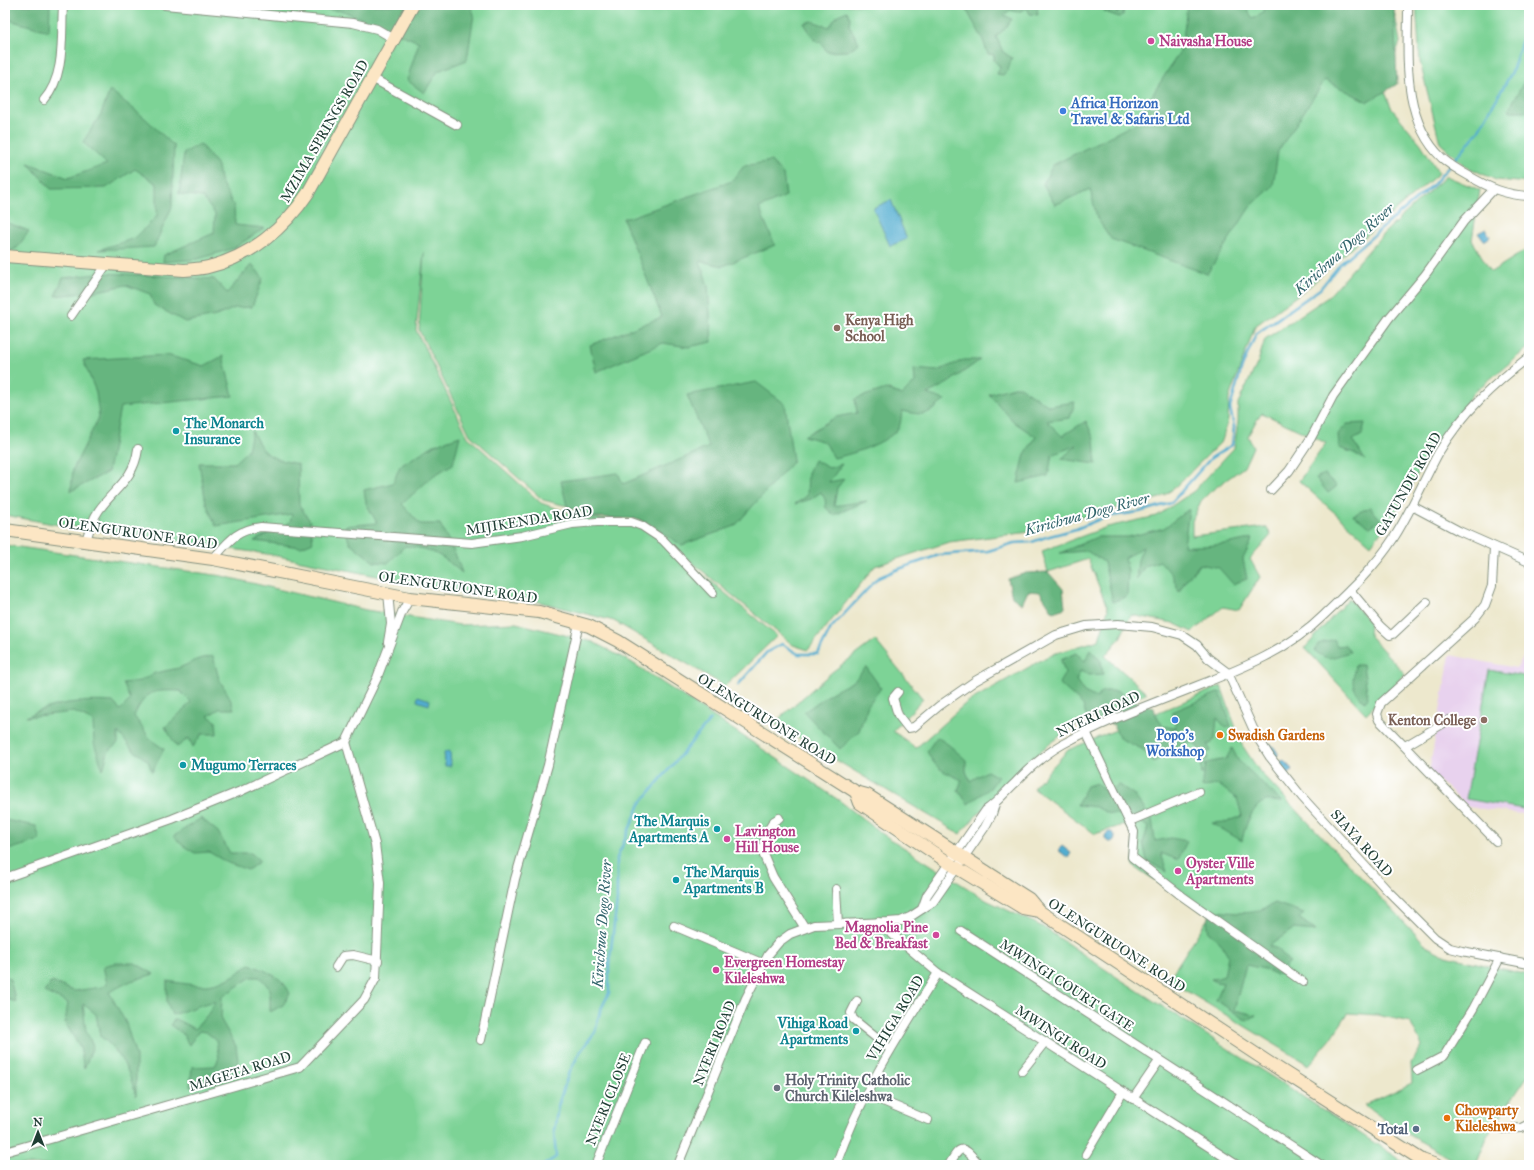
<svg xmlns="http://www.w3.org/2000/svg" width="1534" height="1170" viewBox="0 0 1534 1170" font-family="'IM FELL Great Primer',serif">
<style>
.built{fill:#e8d2ee}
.green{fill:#7dd396;stroke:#4e8865}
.forest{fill:#66b57f;stroke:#42795a}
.water{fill:#52add0;stroke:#387582}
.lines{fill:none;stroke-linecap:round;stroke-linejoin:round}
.stream{stroke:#52add0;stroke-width:2.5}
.street-casing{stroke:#869280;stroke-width:10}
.secondary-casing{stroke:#869280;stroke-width:14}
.street{stroke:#fff;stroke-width:8}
.secondary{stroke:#fce6c4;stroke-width:12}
.hotel-dot{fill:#d1479c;stroke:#fff;stroke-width:1.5}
.shop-dot{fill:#3f7fe0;stroke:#fff;stroke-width:1.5}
.education-dot{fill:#8d6e63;stroke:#fff;stroke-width:1.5}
.culture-dot{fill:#0f9aa8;stroke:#fff;stroke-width:1.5}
.food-dot{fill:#e8710a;stroke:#fff;stroke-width:1.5}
.worship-dot{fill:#6b7280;stroke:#fff;stroke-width:1.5}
.service-dot{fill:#5c6f8a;stroke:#fff;stroke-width:1.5}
.labels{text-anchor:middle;stroke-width:4;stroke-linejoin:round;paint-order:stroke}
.hotel-label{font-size:14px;font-weight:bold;fill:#b23c85;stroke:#fff;text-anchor:start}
.shop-label{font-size:14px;font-weight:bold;fill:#366cbe;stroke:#fff;text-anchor:start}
.street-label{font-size:14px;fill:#1f3d34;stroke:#fff}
.education-label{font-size:14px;font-weight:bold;fill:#785e54;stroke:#fff;text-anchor:start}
.culture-label{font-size:14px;font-weight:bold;fill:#0d838f;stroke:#fff;text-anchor:start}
.food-label{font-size:14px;font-weight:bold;fill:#c56008;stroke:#fff;text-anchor:start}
.worship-label{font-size:14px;font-weight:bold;fill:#5b616d;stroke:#fff;text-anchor:start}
.service-label{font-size:14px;font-weight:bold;fill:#4e5e75;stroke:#fff;text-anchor:end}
.water-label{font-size:15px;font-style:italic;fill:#31646b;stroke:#fff}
</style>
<rect width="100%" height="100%" fill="#fff"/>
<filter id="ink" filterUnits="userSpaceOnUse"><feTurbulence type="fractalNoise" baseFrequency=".025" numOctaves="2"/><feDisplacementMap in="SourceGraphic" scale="8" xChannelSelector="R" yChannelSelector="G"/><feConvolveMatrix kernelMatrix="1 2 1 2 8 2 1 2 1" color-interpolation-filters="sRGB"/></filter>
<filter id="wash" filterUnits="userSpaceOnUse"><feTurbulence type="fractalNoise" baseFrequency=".012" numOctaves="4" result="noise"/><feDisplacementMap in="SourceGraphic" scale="16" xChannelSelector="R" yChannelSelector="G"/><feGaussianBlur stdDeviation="0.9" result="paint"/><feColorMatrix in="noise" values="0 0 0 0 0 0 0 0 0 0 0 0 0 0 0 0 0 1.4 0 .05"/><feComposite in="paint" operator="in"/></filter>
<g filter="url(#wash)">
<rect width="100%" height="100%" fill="#ede8cd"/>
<!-- built -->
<path class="built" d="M1529,649v166l-61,-8 -39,-35 21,-117 66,13z"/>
<!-- green -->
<g class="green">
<path d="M5,5h1388l7,37 -17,45 9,22 29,35 18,29 -105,90 -24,23 -55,40 -26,72 -1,22 -6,21 -49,48 -13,9 -59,14 -71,20 -81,10 -74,24 -67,84 -15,-5 -154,-126 -47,-2 -25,-11 -24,-6 -73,-65 -51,-105 5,-78 -8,78 52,107 73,66 42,15 56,4 138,114 -52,50 -111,-65 -78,-20 -95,-12 -174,-35 -214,-30 -48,-9z"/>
<path d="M1416,5h113v178l-33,-3 -31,-14 -25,-23 -20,-81z"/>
<path d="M1446,176l34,14 -8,50 19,32 38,-24v99l-56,46 -33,47 -14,17 -19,39 -36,49 -72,-64 27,-38 -64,-30 -7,10 -7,13 5,11 -9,20 -33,24 -10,10 -9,20v15l74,-9 5,8 -21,24 10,18 -21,33 -16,-3 -31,25 -19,-9 -42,-8 -11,23 -15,18 42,37 -76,35 -28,21 -39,36 -44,49 -186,-111 58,-51 43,-32 48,59 -30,32 23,17 50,-45 84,-48 49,-15 9,-31 -20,-50 -40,13 -6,-21 65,-24 50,-11 37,-25 40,-43 4,-27v-18l20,-41 7,-23 63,-42 55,-63z"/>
<path d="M5,545l217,31 144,34 94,15 56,-2 77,19 38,20 139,92 70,47 41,32 105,67 57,27 75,51 291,187h-1404z"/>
<path d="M1349,598l21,25 -1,12 36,39 -39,40 -61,-66z"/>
<path d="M1489,670l40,7v133l-63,-11z"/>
<path d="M1221,686l21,59 18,27 168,175 18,9 83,19v99l-41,61 -12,30h-15l-72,-42 -24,-18 47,-22 -1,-20 11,-17 -12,-24 -33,-7 -29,-2 -17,26 -22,26 -141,-85 42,-65 -77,-49 2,-41 -15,1 -25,8 -62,-46 35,-38z"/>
</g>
<!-- forest -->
<g class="forest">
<path d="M5,5h45l-1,26 -44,-12z"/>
<path d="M266,5h204l4,9 -7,46 -29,11 -14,22 -17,-13 12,-38 -76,-31z"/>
<path d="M965,5h72l1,10 -8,-1 -3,-6 -9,4 -8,-2 -6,5 8,4 -7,10 -9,7 7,16 9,6 -4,12 -5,5 -6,-1 3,-7 -6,-7v-5l-6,-1c-3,-6 -4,-13 -7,-18 -5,-11 -12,-19 -16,-31z"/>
<path d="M1117,5v8l4,-7h3l-1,9 -4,2 -14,-5 -3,-6z"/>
<path d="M1187,5h58l8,14 11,-8v-6h130l3,79 -29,18 -43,-22 -47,71 -5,35 -23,21 -43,67 -96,-35 -14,-21 -7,-29 -35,16 -12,-21 10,-19 81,-41 48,-76z"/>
<path d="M847,11l3,7 -1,7 10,18 -11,8 -21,1 -6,-10 -6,-1 -11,-18 8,-2 17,6 9,-12z"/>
<path d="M1529,74v37h-21l19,-35z"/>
<path d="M110,90l36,29 28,27 -2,61 -18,40 -56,3 37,-12 22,-22v-32l-22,-15 -29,19 -55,1 -23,-26 40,15 39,-14 -24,-22 18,-28z"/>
<path d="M200,144l18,22 2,14 14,26 1,19 29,3 -30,20 -36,11 -35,3 1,-7 50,-22 1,-19 -13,-17 -23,-3 5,-41z"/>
<path d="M771,161l12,13 3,22 -27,12 16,37 -52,21 -23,-5 8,25 4,56 -24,5 -25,-4 -67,29 -6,-27 72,-28 -39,-99h5l104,-37 12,-15z"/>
<path d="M5,222l24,9 -12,17 -12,5z"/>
<path d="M252,264l11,14 -11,29 -17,1 -19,8 -31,6 -31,-17 -4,-11 -24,-9 -33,7 -38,4 8,-18 42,-5 109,6 13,14z"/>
<path d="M167,355l37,11 19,-10 10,40 -113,11 -12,65 -37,19 2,-22 26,-52 -3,-25 -13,-32z"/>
<path d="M964,360h16l-32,23 -21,11 18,6c-19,16 -19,16 -43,11 -1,5 -1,12 -3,16 -10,16 -47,27 -65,31l-9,-16 -21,-6 32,-19 21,-4 -2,-14 31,-10 16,6 13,-13 -1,-13 23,2z"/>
<path d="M756,382l29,22 8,57 -58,65 -53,19 -43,-26 -47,-2 -25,-11 -6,-25 57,-8 5,11 86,-37 -22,-52z"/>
<path d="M1018,386l31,20 26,-4 -5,16 -23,3 15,15 24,-15 8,18 2,25 -35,-5 16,-14 -25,10 -4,21 -30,7 7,-29 11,-17 -22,-15 -25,-28z"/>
<path d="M1365,423l-3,12 -9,5 12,20 -11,-7 -15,-5 -1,-14 9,-10z"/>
<path d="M252,431c13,26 18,27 46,33l1,41 11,16 3,21 -12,5 -47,-6 36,-19 2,-8 -76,12 -10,-23 -7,-40h35l14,-13z"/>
<path d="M460,436l-7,28 -20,12 -31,28 18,20h20l16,32 6,17c-21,-18 -29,-24 -57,-27l-17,17 -14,-1 -25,-20 -4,-16 32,-3 -11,-20 -2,-13 29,-7 7,-17 34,-21z"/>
<path d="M814,460l15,8 13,-4 -13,18 15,-3 -7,9 -3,18 33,-5 -33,14 -8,-7 -1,-9 -4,-7 -10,7 -16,5 12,-8 1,-23z"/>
<path d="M1324,474l13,12 -9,7 -12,-15z"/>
<path d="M1370,507l11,13 -11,7 -17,-12z"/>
<path d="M1189,509l-5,37c24,1 46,-2 69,-8l-10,21 4,20 -14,5 -14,-16 -19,-4 -15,17 -6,11 -7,-17 -12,-14 -15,5 -9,14 2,-20 5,-13 -18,11 3,14 -1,24 -14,6 -9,-40 -17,-11 -27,2 37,-16h31l36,-9z"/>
<path d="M1048,572l15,17 2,19 -12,4 -13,-20 -12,-1 -6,13 -10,-7 -4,-18 18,-6z"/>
<path d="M1334,639l3,7 8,-1 5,7c-17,4 -20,11 -35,-1l3,-7z"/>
<path d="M1091,650l10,11 2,13 -14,1 -8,-5 -5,10 8,12 13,6 5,-7h17l6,6 29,11c3,13 8,20 22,20l-4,-16 48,-20 11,34 -5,2 -9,-10 -2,20 -4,6h-4l4,7 -5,2 2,6 -6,6v10c-1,-13 2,-24 -9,-33l-17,5 -22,15 -12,-13 -23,-11 -5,-13 -28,-9 -3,-11 -24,-22 6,-10 -4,-13 15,-7 9,8z"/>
<path d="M213,656l6,23 10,17 5,13h-15l-11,7 8,5 1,13h-15l-9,13 -4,-9 -12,9 -12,-20c10,-8 17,-16 26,-25l-11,-11c-27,-1 -34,-1 -46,25l17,24 13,9 -12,23 -4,-11 -16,-12 -14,-17v11l-10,9 -5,18 -9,-27 -1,-22 -19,-9 -48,5c29,-15 54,-17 87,-15l7,8 10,-10 -7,-17 17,-2 15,-8 24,-5 20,-9z"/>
<path d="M1355,665h8l5,33 -3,4c-14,-14 -13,-18 -10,-37z"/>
<path d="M866,667l15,21 -13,17 -9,26 -19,18 -36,-37 27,-19 23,-12z"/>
<path d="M937,737l12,8 17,15v11l4,10 17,-10 11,6 -8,11 -22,16 -10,-14 4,-10c-18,-8 -27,-11 -35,-29z"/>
<path d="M1232,748l6,12 44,42c-5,0 -12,-2 -16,-1 -14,4 -22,28 -24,40l-30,-18 13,-1 17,-6 -5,-17 -18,-14 -17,2 4,-24 20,-4z"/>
<path d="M1097,783l12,13 9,-12 15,10 19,25 3,22 16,-3 16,3 -9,19 -17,-7 6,19 -20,-11 -4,-18 5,-16 -18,-12 -20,-1 -14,-7 -19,-2 10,-19z"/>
<path d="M201,818l17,14 12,21h21l9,8 -12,9 -20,-7 -19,-11 -14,1 -13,-8 -8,-9z"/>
<path d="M5,820l31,6 4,14 -35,11z"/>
<path d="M1275,903l29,10 -5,5 17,13 -23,-2 -24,17 9,3 11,13 -4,4 -1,9 -6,-2 -2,2 -12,-6 -18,-4 -12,45 22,5 -9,6 -31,-21 7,-17 -7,-1 -5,-3 7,-1 6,-2 4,-21 -8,-13 -11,-9 -2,-12 4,-6h4v-4c26,2 37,5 60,-8z"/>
<path d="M115,963h20l19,11 -23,7 -22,11 17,31 10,34v39c-6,-24 -16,-45 -36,-60l-4,-22 -13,-10 3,27 7,15 -9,23 -4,-22 -15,-24 3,-20 -24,-11 8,-10 22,9 28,-4 5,-3 -4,-18z"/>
<path d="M250,964c17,8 33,12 40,30l-7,11 -13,7v-23l-10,-12h-9l-29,20 -1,23 15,26 3,22 -20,14 -29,5 2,-20 23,-1 4,-8 -3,-18 -10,-8 -7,-1 -10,14 -7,-12 -12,-8 5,-6 20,10 13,-15 7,-12 -8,1 -35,12 -5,-13v-21c39,6 50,9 83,-17z"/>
<path d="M5,975l5,4 6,23 -9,-3 -2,1z"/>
</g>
<!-- water -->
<g class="water">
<path d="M891,200l16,39 -17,7 -17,-38z"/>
<path d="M1486,229l4,8 -6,4 -6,-8z"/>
<path d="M418,696l12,4 -1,5 -12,-4z"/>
<path d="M1267,743c4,0 11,8 11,12l-3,3 -9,-13z"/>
<path d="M450,751l1,15h-6l-1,-14z"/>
<path d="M1283,760l10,10 -6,6 -10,-11z"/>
<circle cx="1110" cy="837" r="5"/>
<path d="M1062,846l9,7 -3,5 -10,-8z"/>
</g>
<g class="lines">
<!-- stream -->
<g class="stream">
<path d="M738,685l29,-33 15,-8 16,10h20l13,-26 47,-50 18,-8 43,-15 49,-4 26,-8 18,-1 14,-5 30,-8 29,-12 34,-5 32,-9 40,-45 21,-13 2,-18 -4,-19 12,-41 14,-33 64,-45 20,-25 93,-79 44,-52 35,-61 14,-45h3"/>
<path d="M544,1165l12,-8 -2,-26 4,-25 10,-31 12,-23 15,-20 5,-21 9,-18v-28l8,-64v-43l23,-54 70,-84"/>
</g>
</g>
</g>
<g filter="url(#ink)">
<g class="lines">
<!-- street casing -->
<g class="street-casing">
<g id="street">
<path d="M165,5l188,18 24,6 17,10"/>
<path d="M1408,5c0,50 -7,114 34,153 8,7 18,13 27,18 21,12 36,19 60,20"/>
<path d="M372,78l85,47"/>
<path d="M44,100c22,-25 17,-64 19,-95"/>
<path d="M71,316l36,-52"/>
<path d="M1271,490l18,-19 22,-33 22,-42 56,-78 36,-43 39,-54 29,-31"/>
<path d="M1412,506l47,25 70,31"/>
<path d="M86,541c3,-11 6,-21 13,-31 16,-22 35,-31 39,-61"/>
<path d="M1494,547l-2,39 -7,19 -10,13 -94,85 -4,11 2,6 117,121"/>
<path d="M213,559c16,-18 23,-29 48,-32l211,16 50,-7 50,-12 25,-2h34l11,4 21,14 50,53"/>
<path d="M1350,590l30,36 10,9 3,-1 34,-32"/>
<path d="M388,593l3,31 -3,18"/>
<path d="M898,692l-5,6 5,17 10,13 6,-1 25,-21 36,-25 81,-46 30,-9 32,-2 34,3 30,8 15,10 11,13 20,15 28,62 14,22 32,40 85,93 48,48 15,10 12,3 67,13"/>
<path d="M1086,732l48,100 -2,25 50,39 121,86"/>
<path d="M1405,746l44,-26"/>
<path d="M779,818l-5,3 -7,11 -5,19 11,26 32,51"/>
<path d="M1130,821l69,-29"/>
<path d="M5,878l167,-59 69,-28 105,-49 31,-64 25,-66 8,-14"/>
<path d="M836,889l2,35"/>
<path d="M922,909l5,-14 59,-85c11,-7 19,-18 29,-27 14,-15 30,-29 48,-39 43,-24 89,-40 134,-58 46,-18 92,-36 127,-71 24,-23 51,-48 69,-76 18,-27 30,-58 46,-87 23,-39 55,-68 90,-95"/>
<path d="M878,922l60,51 299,192"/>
<path d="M674,926l90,38"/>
<path d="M961,931l360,234"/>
<path d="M336,967l7,-11 10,-1 25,6"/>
<path d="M857,1001l-6,12 2,6 37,30"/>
<path d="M481,1040l34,-161 33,-114 31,-142"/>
<path d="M1417,1070l27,-14 29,-47 27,-51"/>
<path d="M1022,1071l23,-29"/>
<path d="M866,1094l62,26"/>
<path d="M1133,1099l26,-38"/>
<path d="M1502,1129l19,-1 8,-4"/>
<path d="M5,1152l295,-85 64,-67 12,-22 4,-95 -5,-39 -29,-102"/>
<path d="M1086,1154l37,-62"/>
<path d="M596,1165l49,-122"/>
<path d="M678,1165l68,-167 22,-43 11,-13 11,-8 24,-9 74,-3 13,-1 9,-4 23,-15 52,-75 7,-13 3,-10"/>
<path d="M836,1165c24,-70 63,-130 102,-192"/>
<path d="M949,1165c13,-24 15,-17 31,0"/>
</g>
</g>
<!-- secondary casing -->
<g class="secondary-casing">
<g id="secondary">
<path d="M5,256l179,14c8,-1 17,-1 24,-3 42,-10 77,-39 100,-74l105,-188"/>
<path d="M5,530l208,29 197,39 129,14 50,14 29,15 238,151 4,11 89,60 74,45 16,3 229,151 154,98 14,5"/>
<path d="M856,792l11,3 140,90 22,14 10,12"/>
</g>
</g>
<!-- street -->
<use href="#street" class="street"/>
<!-- secondary -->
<use href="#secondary" class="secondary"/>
</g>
</g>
<!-- markers -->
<g class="hotel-dot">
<circle cx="1151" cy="41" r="4"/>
<circle cx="727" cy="839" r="4"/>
<circle cx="1178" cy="871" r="4"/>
<circle cx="936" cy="935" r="4"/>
<circle cx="716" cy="970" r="4"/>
</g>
<g class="shop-dot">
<circle cx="1063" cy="111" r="4"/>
<circle cx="1175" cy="720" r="4"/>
</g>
<g class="education-dot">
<circle cx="837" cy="328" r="4"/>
<circle cx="1484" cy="720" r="4"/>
</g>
<g class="culture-dot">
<circle cx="176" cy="431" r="4"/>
<circle cx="183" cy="765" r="4"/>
<circle cx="717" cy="829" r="4"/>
<circle cx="676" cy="880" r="4"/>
<circle cx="856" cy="1031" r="4"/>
</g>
<g class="food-dot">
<circle cx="1220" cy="735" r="4"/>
<circle cx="1447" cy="1118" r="4"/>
</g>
<circle class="worship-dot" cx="777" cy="1088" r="4"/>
<circle class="service-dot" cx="1416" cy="1129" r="4"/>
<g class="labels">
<!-- hotel labels -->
<g class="hotel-label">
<text x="1159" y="46">Naivasha House</text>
<text x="735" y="836">Lavington<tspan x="735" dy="16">Hill House</tspan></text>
<text x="1186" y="868">Oyster Ville<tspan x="1186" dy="16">Apartments</tspan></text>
<text x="928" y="932" text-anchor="end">Magnolia Pine<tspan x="928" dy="16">Bed &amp; Breakfast</tspan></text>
<text x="724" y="967">Evergreen Homestay<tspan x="724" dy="16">Kileleshwa</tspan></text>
</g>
<!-- shop labels -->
<g class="shop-label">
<text x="1071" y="108">Africa Horizon<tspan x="1071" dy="16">Travel &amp; Safaris Ltd</tspan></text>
<text x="1175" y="740" text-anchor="middle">Popo's<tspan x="1175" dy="16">Workshop</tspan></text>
</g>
<!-- street labels -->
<g class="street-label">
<text transform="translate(324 131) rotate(-60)" y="5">MZIMA SPRINGS ROAD</text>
<text transform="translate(1408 484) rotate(-60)" y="5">GATUNDU ROAD</text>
<text transform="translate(529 520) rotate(-9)" y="5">MIJIKENDA ROAD</text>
<text transform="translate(138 533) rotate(8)" y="5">OLENGURUONE ROAD</text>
<text transform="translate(458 587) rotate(8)" y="5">OLENGURUONE ROAD</text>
<text transform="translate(1098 714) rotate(-25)" y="5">NYERI ROAD</text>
<text transform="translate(767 719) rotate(32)" y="5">OLENGURUONE ROAD</text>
<text transform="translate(1362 843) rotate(48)" y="5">SIAYA ROAD</text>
<text transform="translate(1117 945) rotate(33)" y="5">OLENGURUONE ROAD</text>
<text transform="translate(1067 985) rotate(33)" y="5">MWINGI COURT GATE</text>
<text transform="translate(895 1018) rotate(-59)" y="5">VIHIGA ROAD</text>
<text transform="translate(1061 1037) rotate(33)" y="5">MWINGI ROAD</text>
<text transform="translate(714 1043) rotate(-68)" y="5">NYERI ROAD</text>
<text transform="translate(240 1071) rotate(-17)" y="5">MAGETA ROAD</text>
<text transform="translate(608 1099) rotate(-68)" y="5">NYERI CLOSE</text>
</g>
<!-- education labels -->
<g class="education-label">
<text x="845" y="325">Kenya High<tspan x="845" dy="16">School</tspan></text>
<text x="1476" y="725" text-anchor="end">Kenton College</text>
</g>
<!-- culture labels -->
<g class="culture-label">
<text x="184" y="428">The Monarch<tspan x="184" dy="16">Insurance</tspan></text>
<text x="191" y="770">Mugumo Terraces</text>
<text x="709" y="826" text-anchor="end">The Marquis<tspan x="709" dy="16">Apartments A</tspan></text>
<text x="684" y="877">The Marquis<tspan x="684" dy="16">Apartments B</tspan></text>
<text x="848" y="1028" text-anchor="end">Vihiga Road<tspan x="848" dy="16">Apartments</tspan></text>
</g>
<!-- food labels -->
<g class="food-label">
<text x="1228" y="740">Swadish Gardens</text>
<text x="1455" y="1115">Chowparty<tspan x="1455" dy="16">Kileleshwa</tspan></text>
</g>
<!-- worship labels -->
<g class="worship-label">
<text x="785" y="1085">Holy Trinity Catholic<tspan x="785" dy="16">Church Kileleshwa</tspan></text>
</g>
<!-- service labels -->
<g class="service-label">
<text x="1408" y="1134">Total</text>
</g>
<!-- water labels -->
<g class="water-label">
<text transform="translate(1344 249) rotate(-42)" y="5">Kirichwa Dogo River</text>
<text transform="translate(1087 514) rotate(-15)" y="5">Kirichwa Dogo River</text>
<text transform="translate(602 924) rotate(-86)" y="5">Kirichwa Dogo River</text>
</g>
</g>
<!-- margin -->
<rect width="1534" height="1170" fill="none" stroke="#fff" stroke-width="20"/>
<!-- north arrow -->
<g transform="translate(38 1132)" stroke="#ffffff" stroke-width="3" paint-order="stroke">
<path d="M0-3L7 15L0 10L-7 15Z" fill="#1f3d34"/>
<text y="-6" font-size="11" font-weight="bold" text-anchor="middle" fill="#1f3d34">N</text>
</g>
</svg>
